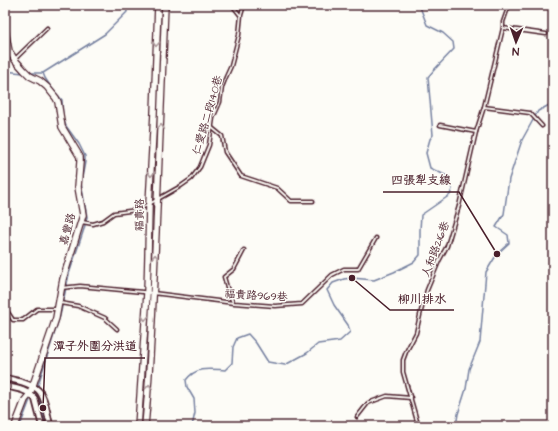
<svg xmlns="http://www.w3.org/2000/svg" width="558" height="431" viewBox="0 0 558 431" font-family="'Architects Daughter','LXGW WenKai TC',sans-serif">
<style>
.water{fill:#94c2ee;stroke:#7681a0}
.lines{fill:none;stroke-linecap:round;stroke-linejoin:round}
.stream{stroke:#7681a0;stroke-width:1.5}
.canal{stroke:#94c2ee;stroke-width:5.5}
.service-casing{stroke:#4a1f2b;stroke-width:5}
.minor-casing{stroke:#4a1f2b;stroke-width:8}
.tertiary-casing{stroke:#4a1f2b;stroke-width:8}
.service{stroke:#fdfcf7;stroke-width:2}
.minor{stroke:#fdfcf7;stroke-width:4.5}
.tertiary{stroke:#fdfcf7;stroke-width:5.5}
.oneway{stroke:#ac999b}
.labels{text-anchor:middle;stroke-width:3;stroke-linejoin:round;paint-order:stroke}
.street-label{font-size:11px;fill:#4a1f2b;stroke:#fdfcf7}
.leader{fill:none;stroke:#4a1f2b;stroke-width:1.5}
.callout-dot{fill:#4a1f2b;stroke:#fdfcf7;stroke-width:1.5}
.callout-label{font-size:12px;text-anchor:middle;font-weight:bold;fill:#4a1f2b;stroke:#fdfcf7;stroke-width:3;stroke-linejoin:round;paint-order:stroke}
</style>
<rect width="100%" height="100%" fill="#fdfcf7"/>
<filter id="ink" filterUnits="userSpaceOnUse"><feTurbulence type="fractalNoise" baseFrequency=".025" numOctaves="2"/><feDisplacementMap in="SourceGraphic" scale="8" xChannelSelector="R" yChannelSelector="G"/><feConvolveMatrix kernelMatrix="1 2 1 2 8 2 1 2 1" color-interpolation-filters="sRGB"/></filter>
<g filter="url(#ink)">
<!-- water -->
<path class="water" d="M42,400l7,26h-5l-7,-25z"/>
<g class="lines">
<!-- stream -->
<g class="stream">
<path d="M5,71l18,2"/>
<path d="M29,73h14"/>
<path d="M38,385l22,-69 9,-42 15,-45 3,-12 -6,-34 4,-21v-6l-6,-12 -13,-18 -3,-8 -1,-18 -11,-13 -6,-9 -2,-5 62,-39 22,-22 -1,-7"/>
<path d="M20,426l10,-26"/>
<path d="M192,426l3,-13 -1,-14 -7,-12 -1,-7c11,-14 23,-11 39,-10l7,-7 1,-16 4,-9 11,-4 8,9 12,19 17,3 22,-12 11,-9 22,-3 10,-9 -2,-7 -14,-20 -7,-15 6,-7 11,-4 8,-1 22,2 20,-8 20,-10 6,-7v-25l1,-15 29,-20 2,-6 -5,-13 -17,-8 -4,-15 4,-14 3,-4 -5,-58 6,-7 20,-21 -1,-7 -10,-9 -16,-8 -7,-18 1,-2"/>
<path d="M456,426l2,-12 8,-25 3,-20 11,-27 6,-70 11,-18 12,-11 -1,-8 -12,-8 8,-13 5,-35 13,-39 16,-29 15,-8"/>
</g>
<!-- canal -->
<path class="canal" d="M37,393l5,13"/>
<!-- service casing -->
<g class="service-casing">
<g id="service">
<path d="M232,5l8,10"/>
<path d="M503,28l43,6"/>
<path d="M16,58l31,-30"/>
<path d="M484,107l46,6 12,13"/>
<path d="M440,125l36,7"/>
<path d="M211,127l11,9 3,16 16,24 36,12 14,13h22"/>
<path d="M151,203l30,-17 10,-7 9,-12 9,-22 4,-27 7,-16 2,-15 4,-10 5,-11 8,-31 2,-20 3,-10"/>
<path d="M82,222l11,2 10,-3 11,-8 23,-3 10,-5"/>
<path d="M61,288l19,-2 73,7 81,10 41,3 27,-2 30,-29 12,-6h14l18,-31"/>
<path d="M233,302l-4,-8 -5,-17 10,-8 10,-19"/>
<path d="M60,303l18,3 27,12 12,11"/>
<path d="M5,308l8,12h10l14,-11h20"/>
<path d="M357,417l11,-14 19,-7 24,2"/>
<path d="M418,426l-1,-5 -14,-49v-12l3,-8 10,-19 5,-22 6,-21 12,-29 8,-15 12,-40 17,-74 8,-25 19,-79v-6l6,-17"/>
</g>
</g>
<!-- minor casing -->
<g class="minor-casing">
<g id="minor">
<path d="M5,378c10,2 26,5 33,12 7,6 10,26 12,36"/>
<path d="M5,386c10,2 24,4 30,13l7,27"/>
</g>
</g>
<!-- tertiary casing -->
<g class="tertiary-casing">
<g id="tertiary">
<path d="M5,30l3,16 1,5 6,9 9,10 6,6 10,5 7,6 9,11 2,4 4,25 18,30v5l-2,25 5,28 -20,64 -7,39 -24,70 -2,6 -5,6 -10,26"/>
<path d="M138,426l9,-133 1,-37 1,-52 5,-91 4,-108"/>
<path d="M145,426c6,-64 8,-129 11,-194 3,-75 6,-151 9,-227"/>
</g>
</g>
<!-- service -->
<use href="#service" class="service"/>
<!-- minor -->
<use href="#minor" class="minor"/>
<!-- tertiary -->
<use href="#tertiary" class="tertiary"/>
</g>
<!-- one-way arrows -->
<defs><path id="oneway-chevron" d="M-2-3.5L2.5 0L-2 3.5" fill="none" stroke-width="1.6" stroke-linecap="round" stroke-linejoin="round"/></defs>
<g class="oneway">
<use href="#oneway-chevron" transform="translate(156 44) rotate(93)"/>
<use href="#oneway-chevron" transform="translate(161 127) rotate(-88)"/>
<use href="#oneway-chevron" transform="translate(151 174) rotate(93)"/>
<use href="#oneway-chevron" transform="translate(155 257) rotate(-88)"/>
<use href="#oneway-chevron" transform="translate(145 318) rotate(94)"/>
<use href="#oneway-chevron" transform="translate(149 387) rotate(-86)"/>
</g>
</g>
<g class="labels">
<!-- street labels -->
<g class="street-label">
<text transform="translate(207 115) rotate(-74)" y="4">仁愛路二段140巷</text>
<text transform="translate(139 215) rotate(-89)" y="4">福貴路</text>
<text transform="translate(67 229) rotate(-75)" y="4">嘉豐路</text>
<text transform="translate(435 249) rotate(-69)" y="4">人和路216巷</text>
<text transform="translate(256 295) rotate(3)" y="4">福貴路969巷</text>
</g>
</g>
<!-- callouts -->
<path class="leader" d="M497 254L459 192H383M352 278L390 310H454M43 408L45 358H145"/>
<g class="callout-dot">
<circle cx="497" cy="254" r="4"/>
<circle cx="352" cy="278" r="4"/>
<circle cx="43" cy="408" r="4"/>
</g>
<g class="callout-label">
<text x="421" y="184">四張犁支線</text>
<text x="422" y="303">柳川排水</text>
<text x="95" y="350">潭子外圍分洪道</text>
</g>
<!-- margin -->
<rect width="558" height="431" fill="none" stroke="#fdfcf7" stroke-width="20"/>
<rect x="10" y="10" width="538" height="411" fill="none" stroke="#4a1f2b" stroke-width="1.5" filter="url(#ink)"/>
<!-- north arrow -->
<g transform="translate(516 42) rotate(182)" stroke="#fdfcf7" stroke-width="3" paint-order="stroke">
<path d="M0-3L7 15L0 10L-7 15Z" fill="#4a1f2b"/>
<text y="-6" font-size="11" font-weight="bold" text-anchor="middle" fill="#4a1f2b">N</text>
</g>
</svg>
